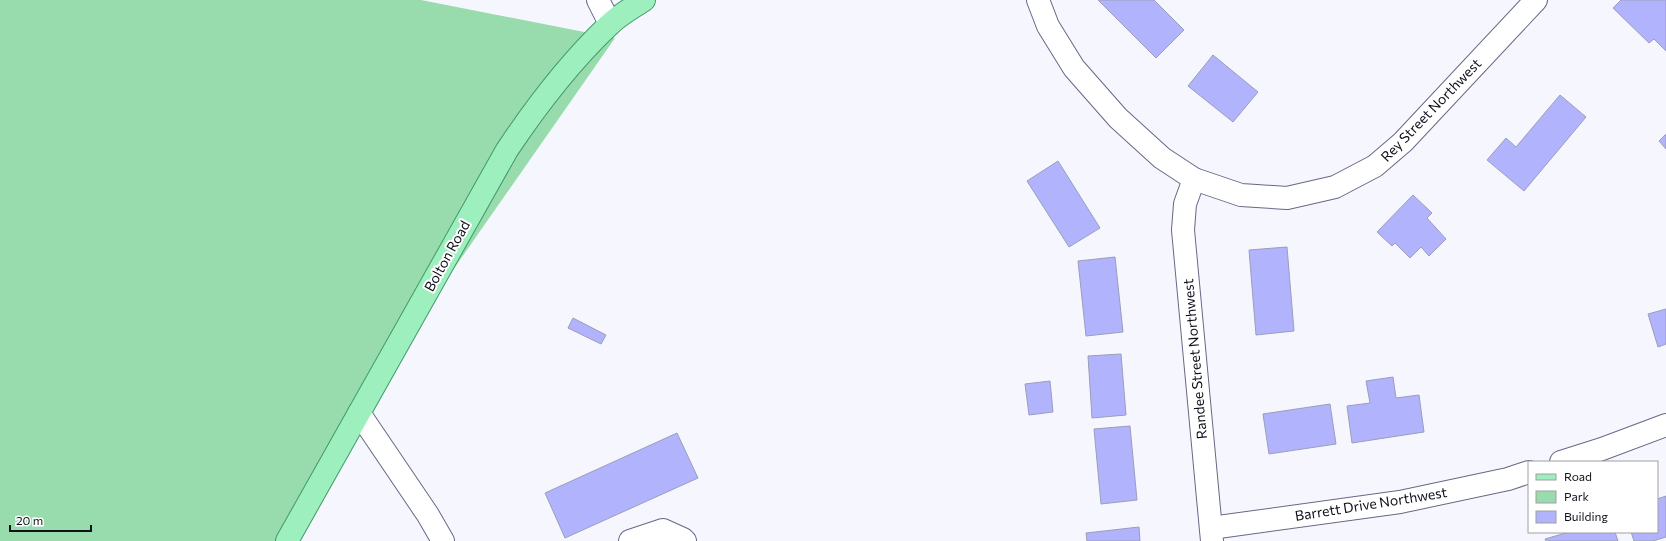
<svg xmlns="http://www.w3.org/2000/svg" width="1666" height="541" viewBox="0 0 1666 541" font-family="Commissioner,sans-serif">
<style>
.green{fill:#98dcad}
.building{fill:#b1b4fd;stroke:#9b9dbb}
.lines{fill:none;stroke-linecap:round;stroke-linejoin:round}
.minor-casing{stroke:#676884;stroke-width:24}
.major-casing{stroke:#419a69;stroke-width:24}
.minor{stroke:#fff;stroke-width:22}
.major{stroke:#9defbe;stroke-width:22}
.labels{text-anchor:middle;stroke-width:4;stroke-linejoin:round;paint-order:stroke}
.street-label{font-size:14px;fill:#10101b;stroke:#fff}
</style>
<rect width="100%" height="100%" fill="#f6f7fe"/>
<!-- green -->
<path class="green" d="M0,0h421l194,38 -234,335 -105,168h-276z"/>
<!-- building -->
<g class="building">
<path d="M1098,0h56l30,30 -28,28z"/>
<path d="M1621,0h45v51l-12,-12 -5,4 -36,-35z"/>
<path d="M1213,55l45,37 -25,30 -45,-36z"/>
<path d="M1560,95l26,22 -62,74 -37,-31 19,-22 10,9z"/>
<path d="M1666,134v15l-7,-8z"/>
<path d="M1058,161l42,67 -31,19 -42,-66z"/>
<path d="M1413,195l19,18 -5,5 19,21 -17,17 -8,-9 -11,11 -15,-15 -3,3 -15,-14z"/>
<path d="M1287,247l7,84 -38,4 -7,-85z"/>
<path d="M1115,257l8,75 -37,4 -8,-75z"/>
<path d="M1666,309v35l-8,3 -10,-33z"/>
<path d="M573,318l33,17 -5,9 -33,-16z"/>
<path d="M1121,354l5,61 -34,3 -4,-62z"/>
<path d="M1393,377l3,21 23,-3 5,37 -72,11 -5,-37 23,-3 -4,-22z"/>
<path d="M1050,381l3,31 -24,3 -4,-31z"/>
<path d="M1330,404l6,40 -67,10 -6,-40z"/>
<path d="M1130,426l7,74 -36,4 -7,-75z"/>
<path d="M677,433l21,45 -133,60 -20,-45z"/>
<path d="M1666,496v41l-13,4h-19l-3,-9h26v-33z"/>
<path d="M1139,527l1,14h-53l-1,-8z"/>
<path d="M1569,532h46l3,9h-72l-1,-2z"/>
</g>
<g class="lines">
<!-- minor casing -->
<g class="minor-casing">
<g id="minor">
<path d="M598,0l12,24"/>
<path d="M1038,0l10,26 26,42 44,50 44,40 32,21 47,16 46,3 48,-11 40,-21 28,-24 133,-142"/>
<path d="M1194,179l-9,25 -2,26 29,311"/>
<path d="M359,413l69,102 15,26"/>
<path d="M1561,462l41,-13 64,-24"/>
<path d="M1211,528l189,-26 108,-23 21,-7"/>
<path d="M630,541l33,-11 20,9 2,2"/>
</g>
</g>
<!-- major casing -->
<g class="major-casing">
<path id="major" d="M287,541l220,-391c30,-45 63,-88 102,-125 10,-10 23,-17 35,-25"/>
</g>
<!-- minor -->
<use href="#minor" class="minor"/>
<!-- major -->
<use href="#major" class="major"/>
</g>
<g class="labels">
<!-- street labels -->
<g class="street-label">
<text transform="translate(1431 110) rotate(-46)" y="5">Rey Street Northwest</text>
<text transform="translate(447 256) rotate(-61)" y="5">Bolton Road</text>
<text transform="translate(1195 359) rotate(-95)" y="5">Randee Street Northwest</text>
<text transform="translate(1371 504) rotate(-9)" y="5">Barrett Drive Northwest</text>
</g>
</g>
<!-- legend -->
<rect x="1528" y="461" width="130" height="72" fill="#ffffff" stroke="#9f9fa4"/>
<rect x="1536" y="474" width="20" height="6" fill="#9defbe" stroke="#9f9fa4"/>
<text x="1564" y="481" font-size="12" fill="#10101b">Road</text>
<rect x="1536" y="491" width="20" height="12" fill="#98dcad" stroke="#9f9fa4"/>
<text x="1564" y="501" font-size="12" fill="#10101b">Park</text>
<rect x="1536" y="511" width="20" height="12" fill="#b1b4fd" stroke="#9f9fa4"/>
<text x="1564" y="521" font-size="12" fill="#10101b">Building</text>
<!-- scale -->
<path d="M10 525v6h81v-6" fill="none" stroke="#10101b" stroke-width="2"/>
<text x="16" y="525" font-size="12" fill="#10101b" stroke="#ffffff" stroke-width="3" paint-order="stroke">20 m</text>
</svg>
